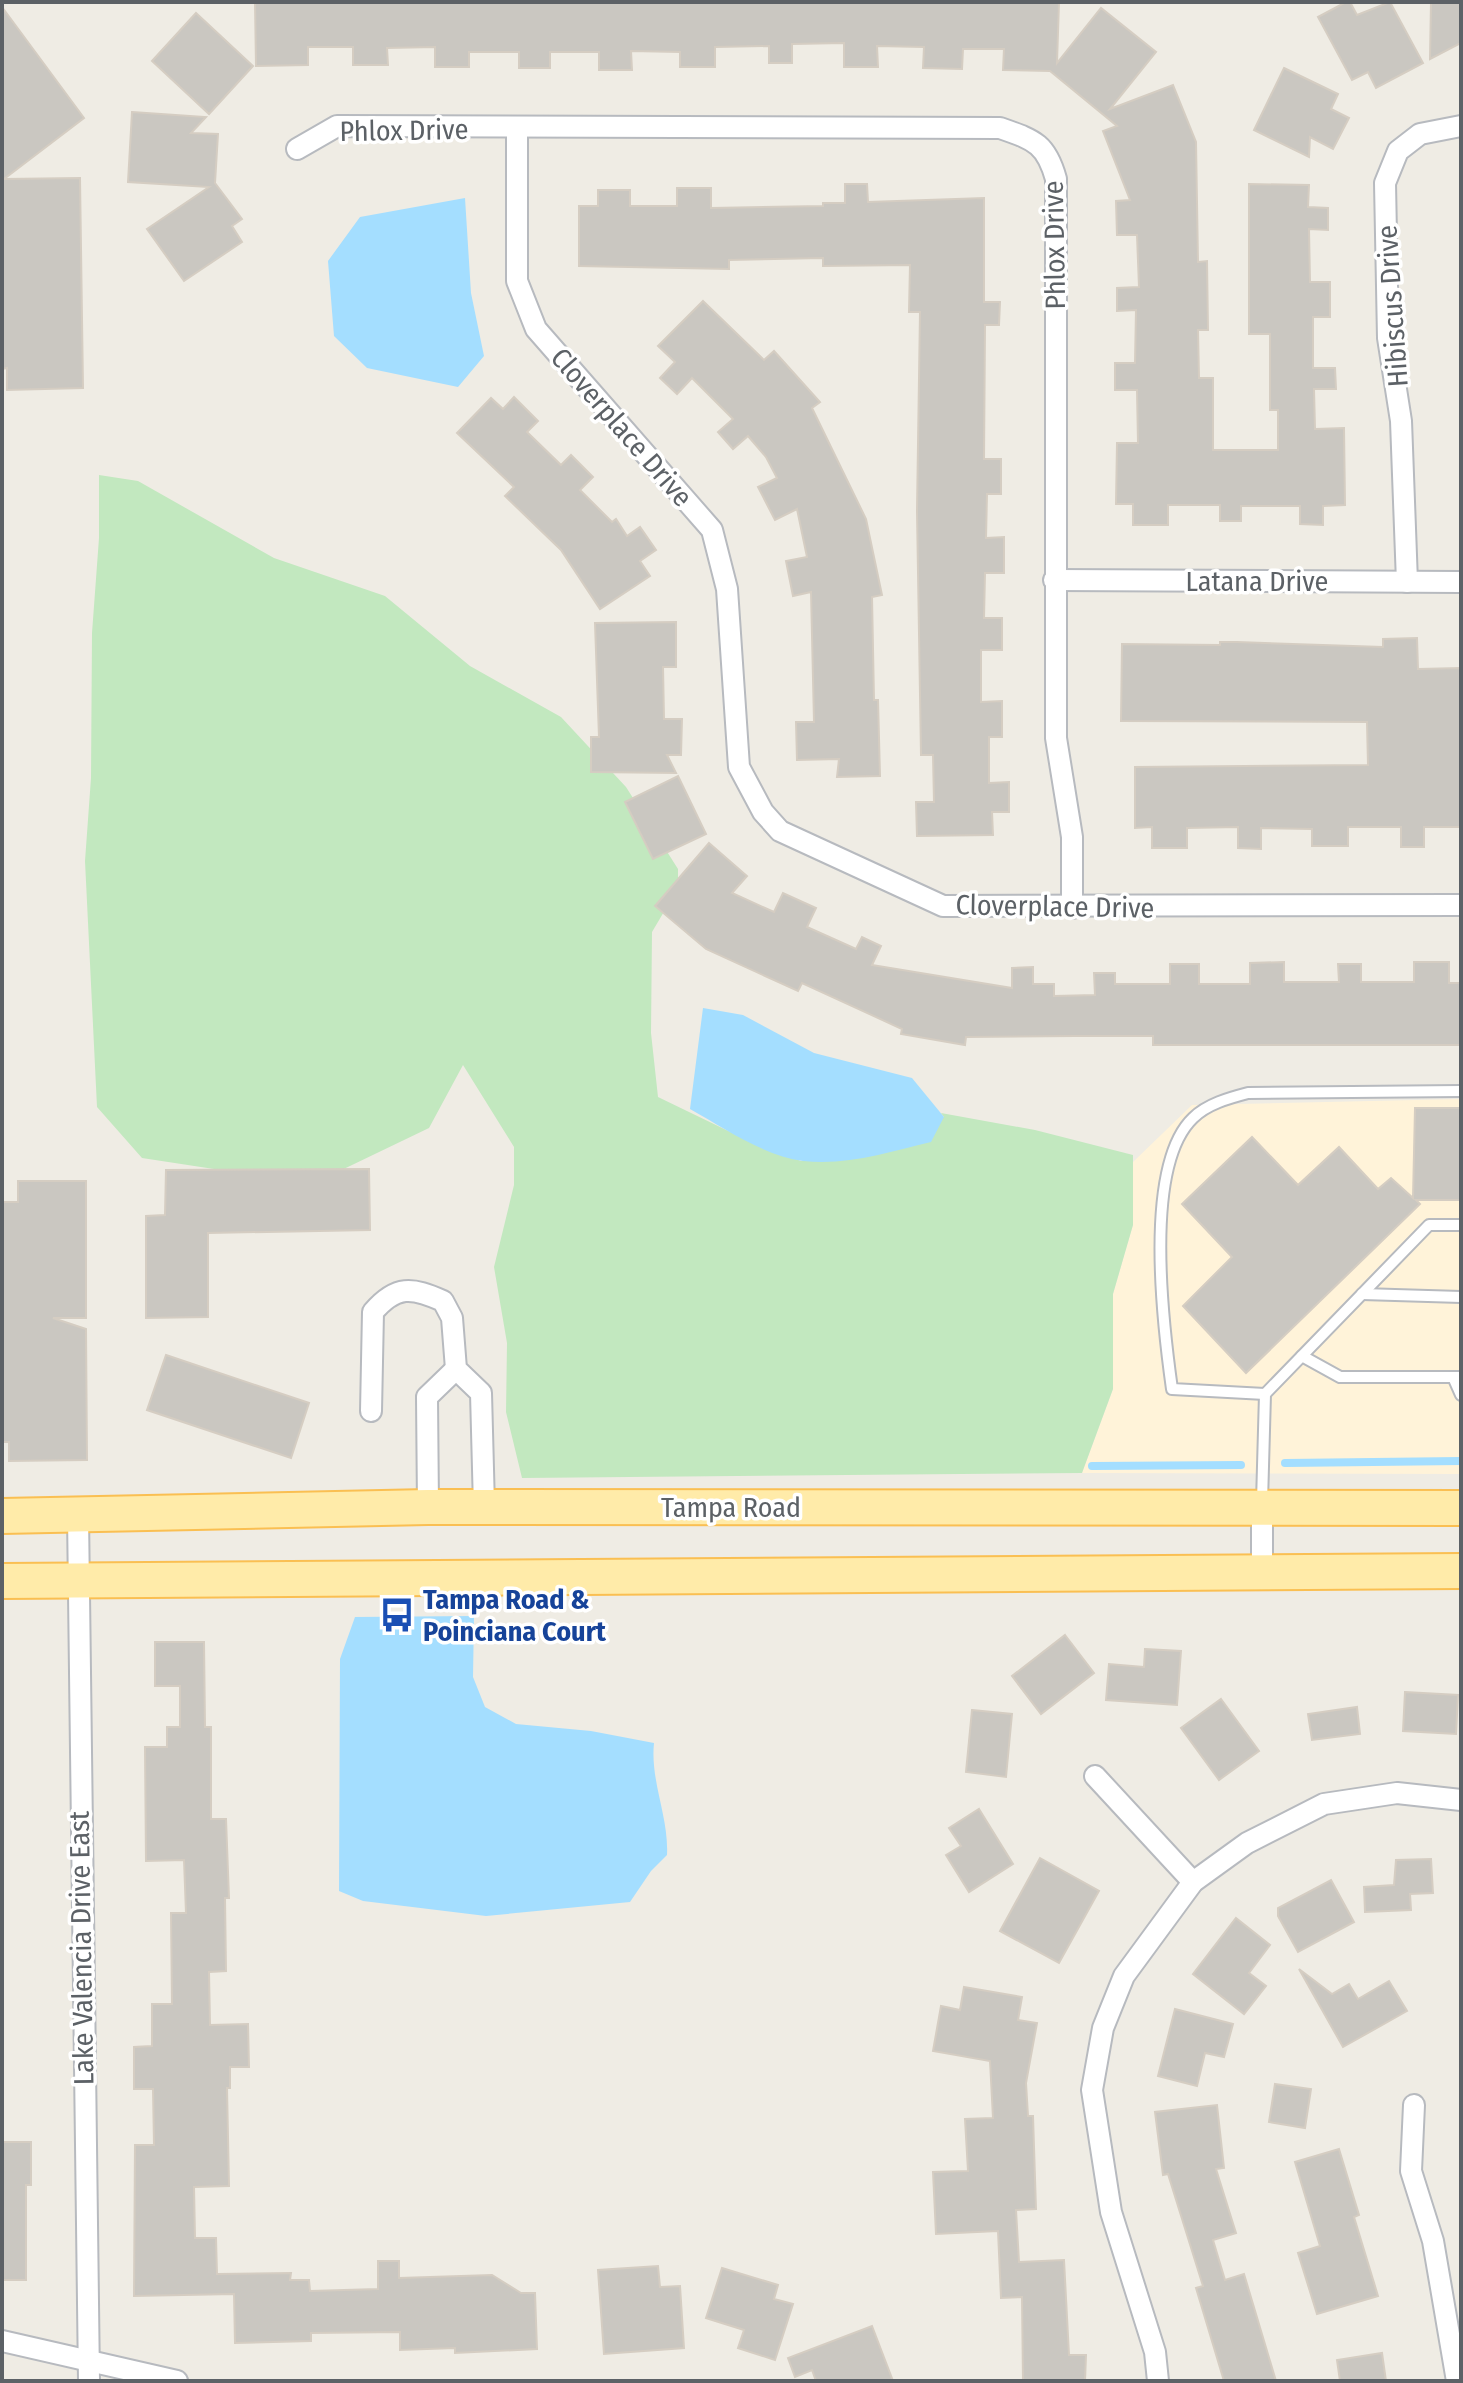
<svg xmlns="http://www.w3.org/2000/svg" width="1463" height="2383" viewBox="0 0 1463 2383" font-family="'Fira Sans Condensed',sans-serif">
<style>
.commercial{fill:#fff3d9}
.green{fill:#c2e8bf}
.water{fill:#a4deff}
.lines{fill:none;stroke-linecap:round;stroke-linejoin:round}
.stream{stroke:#a4deff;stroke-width:8}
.building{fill:#cac7c1;stroke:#d5cdc2;stroke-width:2}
.lane-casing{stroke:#b7babf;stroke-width:14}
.street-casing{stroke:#b7babf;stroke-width:24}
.primary-casing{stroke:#fabf52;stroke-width:38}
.lane{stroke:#fff;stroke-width:10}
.street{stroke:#fff;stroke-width:20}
.primary{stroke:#ffeba9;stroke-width:34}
.labels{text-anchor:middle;stroke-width:7;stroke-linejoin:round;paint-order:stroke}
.street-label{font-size:28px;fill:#5c6166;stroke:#fff}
.transit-label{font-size:28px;font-weight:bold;fill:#164399;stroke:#fff;text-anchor:start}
</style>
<rect width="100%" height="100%" fill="#efece4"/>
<!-- commercial -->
<path class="commercial" d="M1461,1099v375l-379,-1 31,-84v-95l20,-69v-63l59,-57z"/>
<!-- green -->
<path class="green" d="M99,475l39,6 136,77 111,38 85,70 91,51 65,70 52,82v19l-26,44 -1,101 7,64 91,44 52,20 143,-44 -3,-4 94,17 98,25v70l-20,69v95l-31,84 -560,5 -16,-66 1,-69 -13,-76 20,-82v-38l-51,-82 -34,63 -104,50 -98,-7 -85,-13 -45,-51 -12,-246 6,-83 1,-145 7,-95z"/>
<!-- water -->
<g class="water">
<path d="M465,198l6,95 13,63 -26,31 -91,-19 -33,-32 -6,-75 32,-44z"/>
<path d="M703,1008l40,7 71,38 98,25 32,39 -13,25c-42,10 -84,24 -128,19 -39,-5 -79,-33 -113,-52z"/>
<path d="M474,1616l-1,61 12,30 31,17 75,7 63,12c-4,38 15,74 13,112l-16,16 -21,31 -144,14 -123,-15 -24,-10 1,-232 15,-42z"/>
</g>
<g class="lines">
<!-- stream -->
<g class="stream">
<path d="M1285,1463l176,-2"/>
<path d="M1092,1466l149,-1"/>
</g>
</g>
<!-- building -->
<g class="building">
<path d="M255,2h804l-2,61 44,-55 55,44 -46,57 63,-24 23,57 2,120 9,-1 1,69h-10l1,48h14v72h65v-40h-8v-76h-21v-150l60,1 -1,22 20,1v22l-19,-1 1,53h20v35h-17v51h22l1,21h-22l1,40 29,-1 1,77 -22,1v19l-23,-1v-18h-59v15h-21v-16h-52v20h-35v-21h-17l1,-61h21l-1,-53h-22v-27h20l1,-53 -19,1v-23l22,-1 -2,-52h-20l-1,-34 14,-1 -27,-69 14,-5 -67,-55 -47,-1 1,-21h-41l-1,20 -39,-1 1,-21 -47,-1 1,21h-34v-24l-52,1v19h-23v-17l-54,1v20h-35v-15l-49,-1 1,19h-33v-18h-49v16h-31v-16h-50v15h-34v-20l-48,1 1,17h-35v-18h-45v18l-52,1z"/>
<path d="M1346,2h4l7,13 33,-13 33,61 -47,25 -8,-16 -16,8 -34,-63z"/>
<path d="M1431,2h30v41l-31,16z"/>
<path d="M2,7l82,111 -80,61 76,-1 3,210 -76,2v-22l-5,1z"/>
<path d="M196,13l57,53 -44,48 -57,-53z"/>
<path d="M1284,68l54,26 -7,15 18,9 -16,31 -23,-12 -1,20 -55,-27z"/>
<path d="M132,112l74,5 -15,16 27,1 -3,49 27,36 -10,7 10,16 -58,39 -37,-52 62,-42 -81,-5z"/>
<path d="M845,184h22l1,18 116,-4v104h16l-1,23h-14l-1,134h17v35h-14l-1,44 18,-1v36h-19l-1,45h18v32h-21v52l21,-1v36h-13v46l20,-1v30h-17l1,23 -76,1 -1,-34h18l-1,-47h-12l-4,-244 3,-199h-11l1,-47 -87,1v-8l-94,2v9l-150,-3v-60h19v-16h32v16h47v-18h34v20l112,-2v-3h22z"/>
<path d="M703,301l61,59 10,-9 46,51 -8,6 54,111 16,76 -10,2 2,103h4l2,76 -43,1 2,-18 -42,1 -1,-38h18l-3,-130 -18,4 -7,-35 21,-4 -10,-48 -22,11 -17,-33 19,-9 -11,-21 -18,-21 -15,13 -15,-17 15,-13 -41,-41 -15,16 -17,-16 15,-16 -17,-16z"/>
<path d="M514,397l24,24 -11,11 34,33 10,-10 22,22 -13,13 32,32 4,-3 11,17 13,-9 16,23 -16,11 10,15 -50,33 -39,-59 -56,-54 9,-9 -57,-54 34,-35 12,11z"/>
<path d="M676,622v45h-13l1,52h18l-1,36h-14l9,18 -85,-1v-35h8l-4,-114z"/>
<path d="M1417,638l1,31 43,-1v159h-37v20h-23v-20h-53v19h-36v-17l-51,-1v21l-23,-1v-21l-51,1v20h-35v-21l-17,1v-61l233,-2 -1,-43 -246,-1 1,-77 98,1v-3h17l146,5v-8z"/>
<path d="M678,776l28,58 -53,25 -28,-57z"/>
<path d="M709,843l38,33 -15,17 42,19 9,-19 33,15 -9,19 49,22 6,-12 19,9 -9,19 140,23v-20l21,-1v17h21v12l41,-1 -1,-22h21v11h55v-20h29v20h51v-21l34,-1v20h55l-1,-18h23v18h53v-20h35v21h12v62h-308v-9h-78l-109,1 -1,8 -64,-11 1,-5 -100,-46 -4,8 -92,-42 -51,-43z"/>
<path d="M1415,1108h46v92h-45l4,4 -174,169 -63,-67 49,-49 -50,-53 70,-67 46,48 41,-38 39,42 13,-11 22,20z"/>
<path d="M369,1169l1,61 -162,3v84l-62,1v-102l19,-1 1,-45z"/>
<path d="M18,1181h68v137h-33l33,11 1,131 -78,1v-19h-7v-240h16z"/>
<path d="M166,1355l143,48 -18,55 -144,-48z"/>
<path d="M1065,1635l29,38 -53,41 -29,-38z"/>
<path d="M155,1642h49l1,85h6v92h15l3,79h-4l1,73 -17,1 1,53 38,-1 1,43h-19v21h-3l2,98 -35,1 1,51h21l1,36 74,-1 -1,7h19l1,11 68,-2v-28h21v17l93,-3 29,18h14l2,56 -82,4v-5l-55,2v-18l-89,1v8l-76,2 -1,-49 -100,2 1,-151h19l-1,-56h-19v-42l18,-1v-42h20l-1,-91h15l-2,-53 -38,1 -1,-114h22v-20h13v-41h-25z"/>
<path d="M1145,1649l36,2 -4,54 -71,-5 3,-36 35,3z"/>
<path d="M1405,1692l53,3 -2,39 -53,-3z"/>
<path d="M1221,1699l38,52 -40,29 -38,-52z"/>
<path d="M1357,1707l3,27 -48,6 -4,-26z"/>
<path d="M972,1710l40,4 -6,63 -40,-5z"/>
<path d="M979,1809l34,55 -44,28 -23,-37 15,-9 -12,-18z"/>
<path d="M1040,1858l59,33 -40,72 -59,-32z"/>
<path d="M1431,1859l2,34 -23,1 1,16 -46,2 -1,-25 30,-2 2,-25z"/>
<path d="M1331,1880l23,42 -56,30 -20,-36v-8z"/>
<path d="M1236,1918l34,27 -21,28 17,13 -22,28 -51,-40z"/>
<path d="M1299,1969l33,25 17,-10 9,15 31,-18 18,30 -64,36z"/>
<path d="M964,1987l58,10 -4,23 19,3 -11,60 2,33h5l3,93 -20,1 3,52 45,-2 5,95h17l-1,26h-62l-1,-84 -21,1 -3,-67 -62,3 -3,-62 35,-1 -3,-52 28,-1 -3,-57 -57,-10 8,-45 19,4z"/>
<path d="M1175,2009l58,15 -9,33 -19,-4 -8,33 -39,-10z"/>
<path d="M1275,2084l36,5 -6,39 -36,-6z"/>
<path d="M1217,2105l7,63 -8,1 20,64 -23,7 12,40 19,-6 32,107h-52l-28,-93 7,-2 -35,-112 -5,1 -8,-63z"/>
<path d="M2,2142h29v43h-5v95h-24z"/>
<path d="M1339,2149l20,66 -5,2 24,79 -61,18 -19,-61 22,-7 -25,-84z"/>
<path d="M658,2266l2,21 20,-1 4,62 -80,6 -6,-84z"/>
<path d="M722,2268l56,17 -4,14 19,5 -18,56 -37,-12 6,-18 -38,-12z"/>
<path d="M872,2326l21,55h-77l-4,-11 -17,7 -7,-19z"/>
<path d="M1382,2353l4,28h-46l-3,-21z"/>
</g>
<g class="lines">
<!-- lane casing -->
<g class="lane-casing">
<g id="lane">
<path d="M1362,1294l99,3"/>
<path d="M1302,1356l38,21h121"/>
<path d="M1453,1377l8,18"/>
<path d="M1265,1394l-93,-5c-9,-64 -29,-223 21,-271 14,-14 36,-20 55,-25l213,-2"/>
<path d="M1262,1502l3,-108 164,-169h32"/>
</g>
</g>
<!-- street casing -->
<g class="street-casing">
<g id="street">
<path d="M517,129v152l19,48 176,201 15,59 12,178 24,45 17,19 163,75 518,-1"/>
<path d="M297,149l40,-23 663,2c34,12 46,15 56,51v559l16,99v71"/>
<path d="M1054,580l407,2"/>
<path d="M1407,582l-6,-161 -13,-83 -3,-155 13,-32 22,-17 41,-8"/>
<path d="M371,1411l2,-99c23,-27 39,-25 70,-11l9,17 4,51 25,24 3,114"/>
<path d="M428,1507l-1,-110 29,-28"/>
<path d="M1262,1508v64"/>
<path d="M78,1515l11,866"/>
<path d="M1095,1776l98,106"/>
<path d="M1414,2105l-3,66 22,70 24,140"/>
<path d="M2,2341l175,40"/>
<path d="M1158,2381l-3,-29 -44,-140 -19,-122 11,-62 21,-52 69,-94 54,-39 77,-39 73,-11 64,7"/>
</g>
</g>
<!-- primary casing -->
<g class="primary-casing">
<g id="primary">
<path d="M2,1516l426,-9 1033,1"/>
<path d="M2,1581l1459,-10"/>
</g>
</g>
<!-- lane -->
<use href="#lane" class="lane"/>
<!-- street -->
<use href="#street" class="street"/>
<!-- primary -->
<use href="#primary" class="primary"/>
</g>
<!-- icons -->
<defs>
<g id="bus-bare" transform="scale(2.76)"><path d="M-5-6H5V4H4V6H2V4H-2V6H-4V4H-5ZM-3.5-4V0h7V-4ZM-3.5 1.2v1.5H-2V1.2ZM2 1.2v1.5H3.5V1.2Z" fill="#1a4fb4" stroke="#fff" stroke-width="2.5" paint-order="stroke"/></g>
</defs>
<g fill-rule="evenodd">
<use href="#bus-bare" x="397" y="1615"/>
</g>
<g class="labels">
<!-- street labels -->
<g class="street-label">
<text transform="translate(404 130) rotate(-1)" y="10">Phlox Drive</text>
<text transform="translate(1054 245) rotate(-91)" y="10">Phlox Drive</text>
<text transform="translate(1392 306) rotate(-94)" y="10">Hibiscus Drive</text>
<text transform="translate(622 427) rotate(49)" y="10">Cloverplace Drive</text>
<text x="1257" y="591">Latana Drive</text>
<text transform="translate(1055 906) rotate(1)" y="10">Cloverplace Drive</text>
<text x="731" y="1517">Tampa Road</text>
<text transform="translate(81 1948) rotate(-91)" y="10">Lake Valencia Drive East</text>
</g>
<!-- transit labels -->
<g class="transit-label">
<text x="423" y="1609">Tampa Road &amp;<tspan x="423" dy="32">Poinciana Court</tspan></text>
</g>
</g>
<!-- border -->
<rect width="1463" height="2383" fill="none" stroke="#5c6166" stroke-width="8"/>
</svg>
